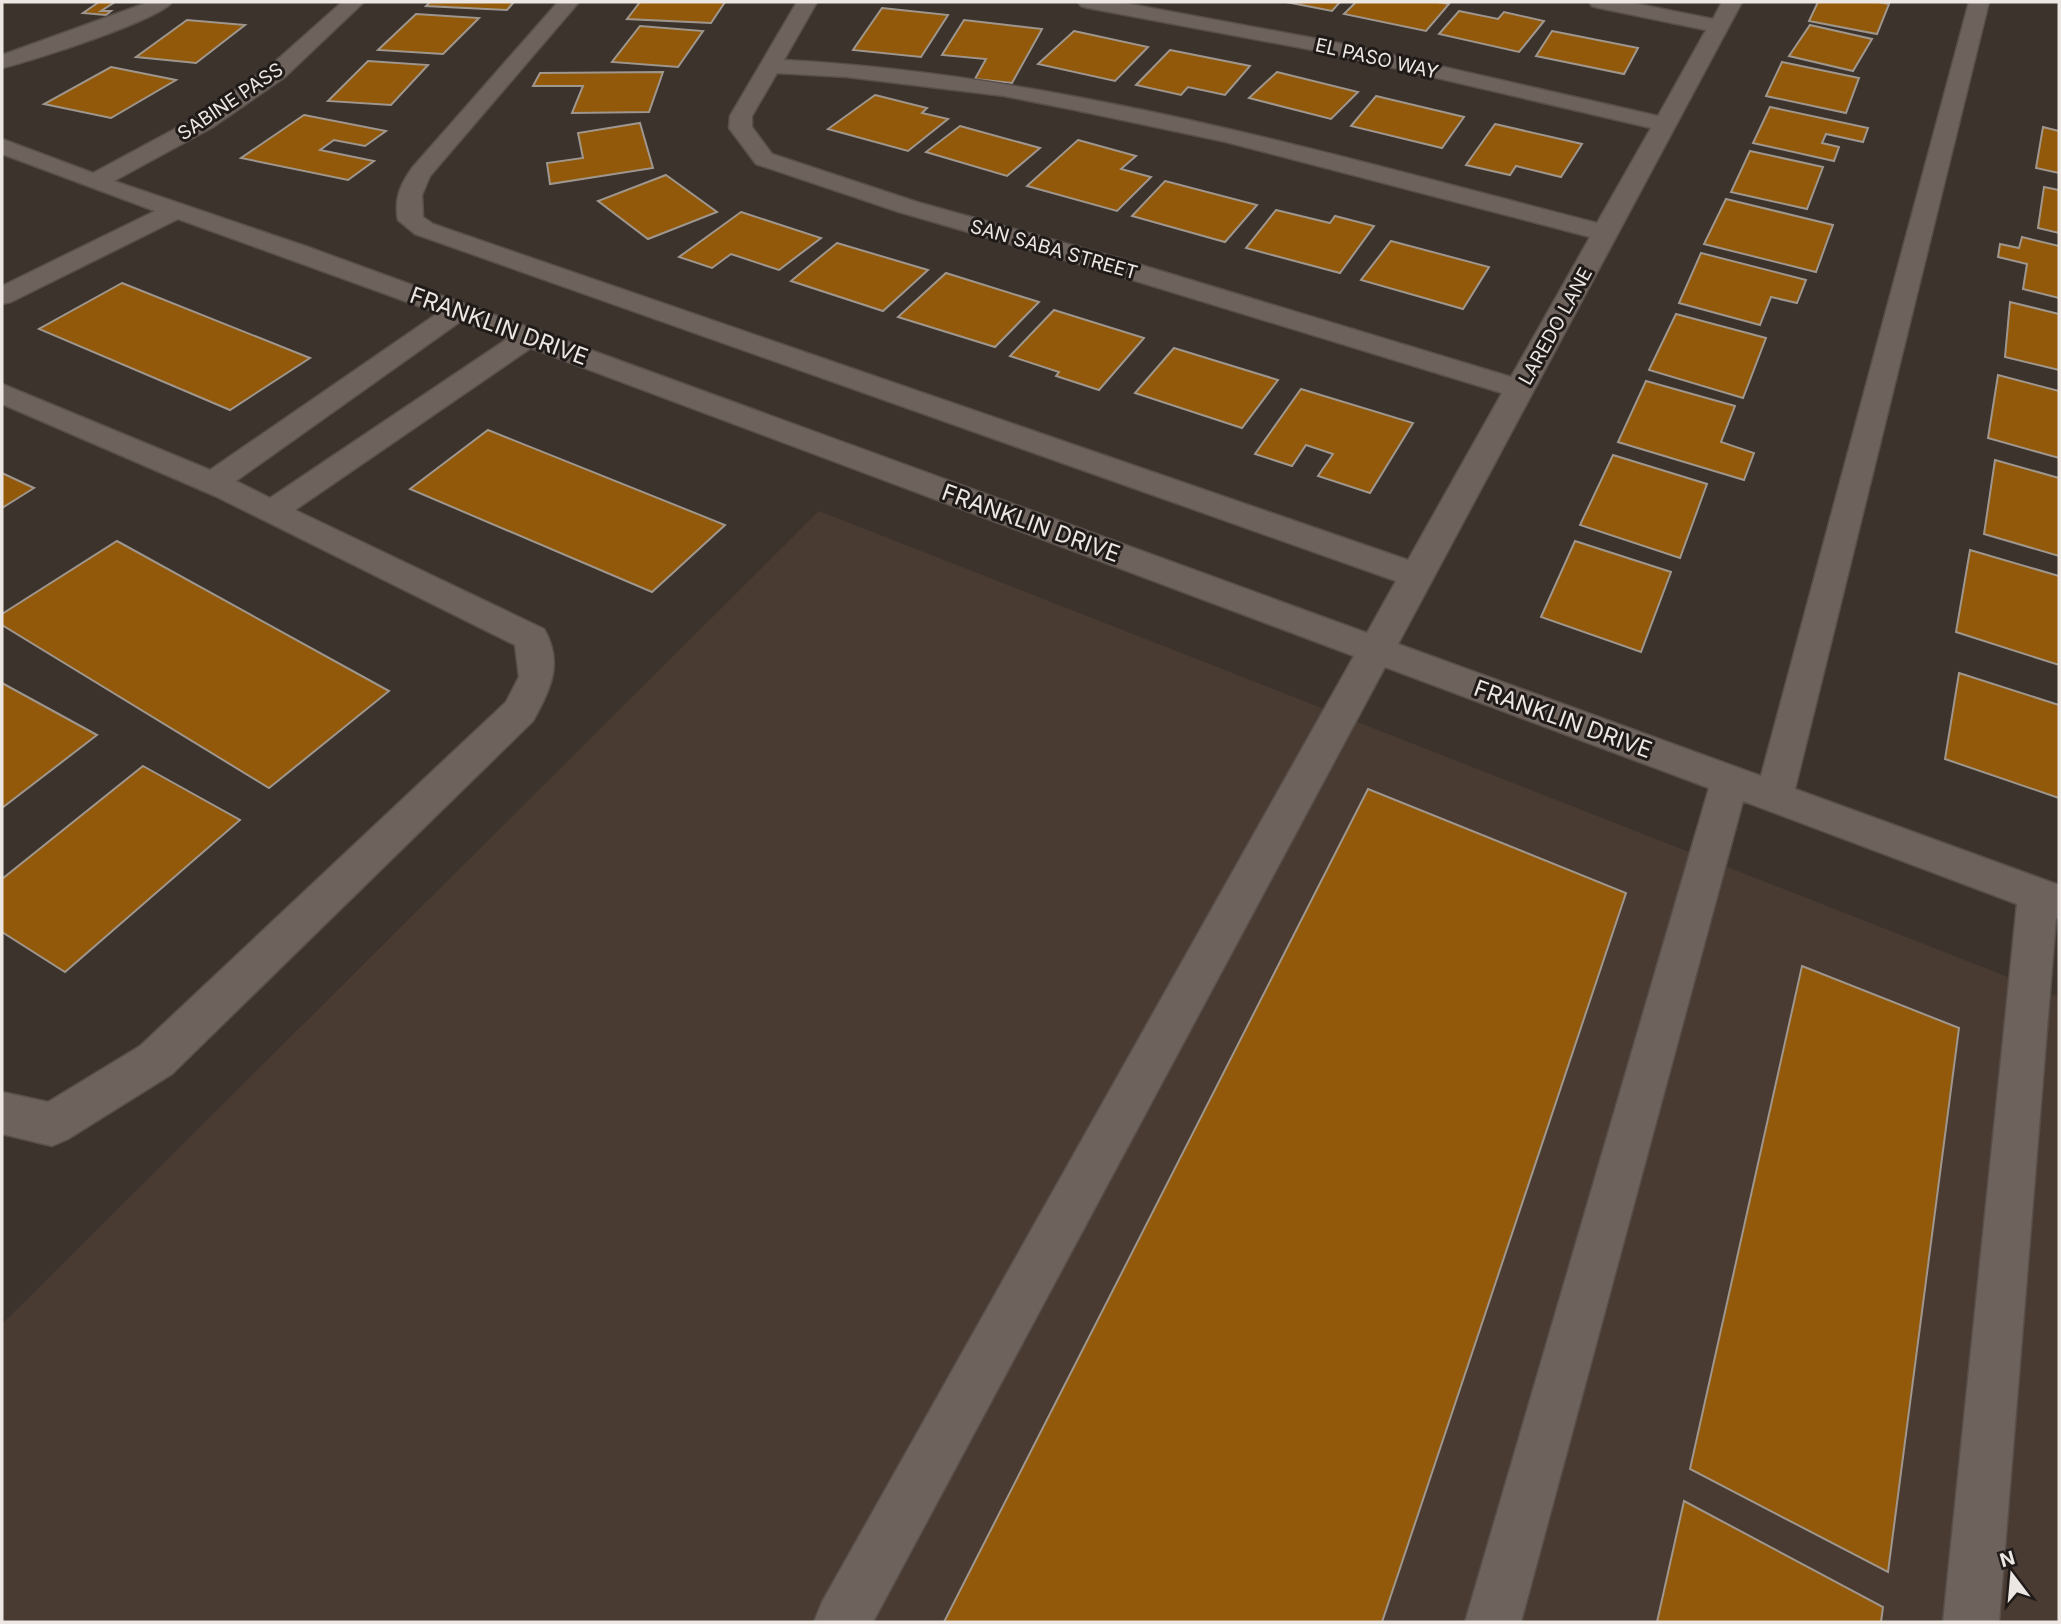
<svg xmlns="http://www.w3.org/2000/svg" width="2061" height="1624" viewBox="0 0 2061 1624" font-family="Inter,sans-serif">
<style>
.built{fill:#4a3b32}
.building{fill:#915909;stroke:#9f968d;stroke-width:2}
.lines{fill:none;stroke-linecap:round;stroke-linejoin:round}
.minor-casing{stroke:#584f4b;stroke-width:3}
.minor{fill:#6d625c;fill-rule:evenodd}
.labels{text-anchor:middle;stroke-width:6;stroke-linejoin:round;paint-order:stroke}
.far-street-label{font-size:19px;fill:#ede7e3;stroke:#201b19}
.street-label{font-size:23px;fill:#ede7e3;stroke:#201b19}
</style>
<rect width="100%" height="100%" fill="#3c332d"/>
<!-- built -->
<path class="built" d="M819,511l1240,486v625h-2057v-298z"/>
<!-- building -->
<g class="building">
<path d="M99,2h16l-14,9h10l-5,4 -23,-2z"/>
<path d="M430,2h84l-7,8 -81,-4z"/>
<path d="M640,2h85l-14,21 -84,-4z"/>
<path d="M1286,2h54l-8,9z"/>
<path d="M1356,2h81l12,2 -23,27 -82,-17z"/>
<path d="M1818,2h60l11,2 -12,30 -68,-13z"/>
<path d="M882,8l66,7 -27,42 -68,-7z"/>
<path d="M1459,11l39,8 6,-7 40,9 -25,31 -80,-18z"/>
<path d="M416,14l63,4 -36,36 -65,-4z"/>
<path d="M187,20l58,5 -49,38 -60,-6z"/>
<path d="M964,20l78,9 -30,54 -37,-4 11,-20 -44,-4z"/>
<path d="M1810,25l62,14 -19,32 -64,-15z"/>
<path d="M640,26l63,5 -25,36 -66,-5z"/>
<path d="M1074,31l74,16 -33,34 -77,-17z"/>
<path d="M1552,31l86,17 -14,26 -88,-18z"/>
<path d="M1170,50l80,16 -25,29 -37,-8 -7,8 -45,-10z"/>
<path d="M368,61l60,4 -37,40 -63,-4z"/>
<path d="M1782,62l77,16 -13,35 -80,-17z"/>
<path d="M111,67l65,13 -65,38 -67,-14z"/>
<path d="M663,72l-14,40 -77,1 11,-27h-50l7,-13z"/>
<path d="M1277,72l81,20 -27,27 -82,-21z"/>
<path d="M875,95l52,13 -5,5 26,6 -40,32 -80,-22z"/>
<path d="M1376,96l88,21 -22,31 -91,-22z"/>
<path d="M1770,107l98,21 -5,14 -37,-8 -4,9 17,4 -5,14 -81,-18z"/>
<path d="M304,115l82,16 -21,15 -31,-6 -14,10 54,11 -26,19 -107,-22z"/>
<path d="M640,123l13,45 -103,16 -3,-21 36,-5 -5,-25z"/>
<path d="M1495,124l87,20 -21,33 -45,-11 -6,9 -44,-10z"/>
<path d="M960,126l80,22 -33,28 -81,-24z"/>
<path d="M2043,127l16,4v42l-23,-5z"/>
<path d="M1078,140l58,16 -15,13 30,8 -34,34 -90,-25z"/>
<path d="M1750,151l73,16 -16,42 -76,-17z"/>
<path d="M666,175l51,37 -69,27 -50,-38z"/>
<path d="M1165,181l92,24 -32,37 -93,-26z"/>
<path d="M2044,187l15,3v43l-21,-5z"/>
<path d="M1726,199l107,26 -17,47 -112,-28z"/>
<path d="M1276,210l54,13 5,-7 39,10 -34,47 -94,-25z"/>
<path d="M741,212l80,26 -42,32 -48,-16 -19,14 -33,-11z"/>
<path d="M2022,237l37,9v52l-36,-9 4,-25 -29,-7 2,-13 19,4z"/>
<path d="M1391,241l98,26 -26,42 -102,-29z"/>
<path d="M837,243l91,27 -45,41 -92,-30z"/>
<path d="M1701,253l105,27 -9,23 -26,-6 -11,28 -81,-22z"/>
<path d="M946,273l93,29 -44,45 -97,-30z"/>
<path d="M122,283l188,75 -80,52 -191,-81z"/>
<path d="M2010,302l49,12v56l-54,-13z"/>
<path d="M1054,310l90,28 -45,52 -43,-14 3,-4 -49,-16z"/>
<path d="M1676,314l90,24 -23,60 -94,-28z"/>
<path d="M1174,348l104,32 -36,48 -107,-35z"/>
<path d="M1998,375l61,16v67l-71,-20z"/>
<path d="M1646,381l89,25 -14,36 33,11 -10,27 -126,-38z"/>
<path d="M1301,389l112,34 -43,70 -52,-17 15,-22 -27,-9 -14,21 -37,-12z"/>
<path d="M488,430l237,95 -73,67 -242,-103z"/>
<path d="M1613,455l94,29 -27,74 -100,-33z"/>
<path d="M1995,460l64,18v78l-75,-22z"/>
<path d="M2,473l32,15 -32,20z"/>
<path d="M117,541l272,150 -120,97 -267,-163v-11z"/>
<path d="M1575,541l96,31 -30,80 -100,-35z"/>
<path d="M1970,550l89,26v89l-103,-33z"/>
<path d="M1959,673l100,32v93l-114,-39z"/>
<path d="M2,683l95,52 -95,73z"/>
<path d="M143,766l97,54 -175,152 -63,-40v-53z"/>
<path d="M1368,789l258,104 -244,729h-438z"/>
<path d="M1802,966l157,62 -71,544 -198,-103z"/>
<path d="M1684,1501l199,106 -2,15h-224z"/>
</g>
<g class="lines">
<!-- minor casing -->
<g class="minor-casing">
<g id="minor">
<path d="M149,2h23c-13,18 -143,60 -170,66v-13z"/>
<path d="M342,2h22l-79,75 -72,50 -99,54 194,66 1059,386 29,-52 -981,-347 -17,-14c-4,-21 2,-35 14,-52l146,-166h21l-149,174 -8,19 1,22 10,7 975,336 94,-167 -402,-123 -201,-58 -143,-48 -27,-36 1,-12 67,-114h20l-33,58c278,15 546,94 813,163l54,-95 -317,-74 -246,-46 -7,-2 -3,-4h41l215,40 324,74 48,-86 -107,-22 -7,-2 -3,-4h39l85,17 9,-17h20l-344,642 363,132 208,-774h20l-194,787 264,96v34l-3,-1 -57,704h-56l74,-718 -274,-103 -222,821h-56l244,-834 -324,-121 -512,955h-59l8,-20 532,-946 -823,-308 -236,162 249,119c20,34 6,61 -11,92l-361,353 -104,65 -16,7 -50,-12v-42l46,10 92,-56 366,-344 13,-25 -4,-32 -300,-149 -213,-92v-20l208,86 228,-157 -260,-94 -167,83 -9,2v-18l153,-75 -153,-57v-15l91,34 104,-56 72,-50zM777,73l70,4 157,19 71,14 151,32 364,95 -79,140 -393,-119 -201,-56 -145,-48 -20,-27v-11zM461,321l46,18 -237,159 -34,-17z"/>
</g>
</g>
<!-- minor -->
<use href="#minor" class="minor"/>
</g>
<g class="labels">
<!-- far-street labels -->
<g class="far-street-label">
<text transform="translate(1377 58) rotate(13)" y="7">EL PASO WAY</text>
<text transform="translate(230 101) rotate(-34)" y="7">SABINE PASS</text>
<text transform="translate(1054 249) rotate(16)" y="7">SAN SABA STREET</text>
<text transform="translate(1555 326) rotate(-61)" y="7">LAREDO LANE</text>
</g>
<!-- street labels -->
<g class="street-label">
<text transform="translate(499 326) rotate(20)" y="8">FRANKLIN DRIVE</text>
<text transform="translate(1031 523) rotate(20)" y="8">FRANKLIN DRIVE</text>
<text transform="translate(1563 719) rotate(20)" y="8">FRANKLIN DRIVE</text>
</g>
</g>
<!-- border -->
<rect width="2061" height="1624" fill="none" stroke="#ede7e3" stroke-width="7"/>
<!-- north arrow -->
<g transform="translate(2012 1575) rotate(344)" stroke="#201b19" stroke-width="5" paint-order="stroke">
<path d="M0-5L12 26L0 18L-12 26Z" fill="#ede7e3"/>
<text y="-10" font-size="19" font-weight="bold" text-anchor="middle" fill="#ede7e3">N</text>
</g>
</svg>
